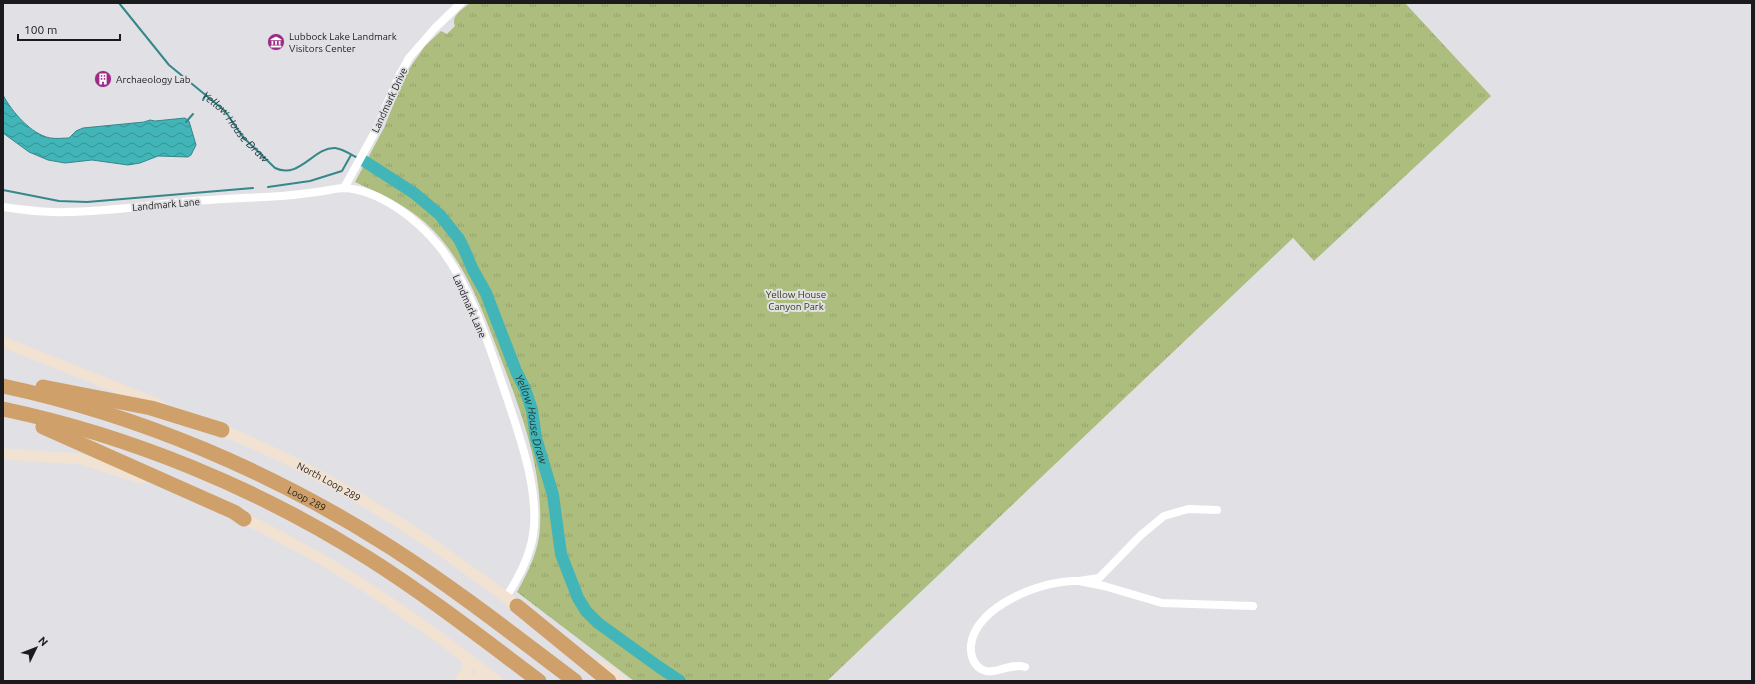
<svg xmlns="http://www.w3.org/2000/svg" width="1755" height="684" viewBox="0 0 1755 684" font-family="Ubuntu,sans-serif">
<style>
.park{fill:url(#park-tufts)}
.water{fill:url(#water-waves);stroke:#36878a}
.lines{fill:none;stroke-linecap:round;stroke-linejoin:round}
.stream{stroke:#36878a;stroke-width:2}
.river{stroke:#41b5b8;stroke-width:12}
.street{stroke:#fff;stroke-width:8}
.secondary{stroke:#f1e2d2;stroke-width:11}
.highway{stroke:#cfa069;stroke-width:15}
.labels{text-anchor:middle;stroke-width:4;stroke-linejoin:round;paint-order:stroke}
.poi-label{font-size:10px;fill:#1b1b1d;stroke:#e1e1e5;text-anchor:start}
.street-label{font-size:10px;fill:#1b1b1d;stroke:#e1e1e5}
.park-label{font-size:10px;fill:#303a11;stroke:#e1e1e5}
.water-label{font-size:11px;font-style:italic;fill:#223c3c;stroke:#e1e1e5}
</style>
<defs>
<pattern id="park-tufts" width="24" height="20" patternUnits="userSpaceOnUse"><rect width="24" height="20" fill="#acbd7d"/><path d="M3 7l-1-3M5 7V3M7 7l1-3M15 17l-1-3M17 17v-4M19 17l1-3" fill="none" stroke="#93a26c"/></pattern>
<pattern id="water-waves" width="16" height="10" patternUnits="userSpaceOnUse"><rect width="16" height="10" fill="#41b5b8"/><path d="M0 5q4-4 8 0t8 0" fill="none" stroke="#369295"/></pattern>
</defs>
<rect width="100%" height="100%" fill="#e1e1e5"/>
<!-- park -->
<path class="park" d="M470,3h935l86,93 -177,165 -21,-23 -466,443h-193l-117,-89c11,-20 22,-41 23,-65 3,-60 -21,-121 -42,-176 -16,-42 -32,-86 -64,-120 -22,-23 -50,-36 -79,-49l29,-54 17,-43 8,-16 16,-23 16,-15 6,3 8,-8c-5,-10 8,-17 15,-23z"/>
<!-- water -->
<path class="water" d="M3,95c9,17 28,39 47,43 7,1 13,0 19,0l7,-7 7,-3 61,-6 6,-2 5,1 30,-3 4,3 7,24 -5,10 -3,2 -30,-1 -18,7 -12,2 -36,-5 -27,3 -17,-3 -19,-8 -26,-19z"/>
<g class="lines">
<!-- stream -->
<g class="stream">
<path id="s1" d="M119,3l50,62 56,46 18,26 32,31c24,12 39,-21 60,-20 8,1 15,6 21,9"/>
<path d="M223,3h11"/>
<path d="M203,100l3,-6"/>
<path d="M186,122l7,-8"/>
<path d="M268,187l42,-6 32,-10 9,-16"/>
<path d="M3,190l56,11 28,1 166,-14"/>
</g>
<!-- river -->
<path class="river" id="s2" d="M364,161l50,32 26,22 19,24 5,10 9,21 13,23 30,78 9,18 7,21 4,28 17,57 8,59 17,44 8,13 12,12 61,44 21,14"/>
<!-- street -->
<g class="street">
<path d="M344,188l32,-58 23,-54 10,-18 26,-30 26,-25"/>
<path d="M3,207c21,3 42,6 62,5 39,0 78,-6 117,-10 33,-3 67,-4 100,-6 14,-1 28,-3 42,-5 6,-1 14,-3 20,-3 36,2 73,31 95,58 32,40 51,102 68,152 14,42 37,105 23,150 -5,18 -14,34 -24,49"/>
<path d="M1217,510l-29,-1 -24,7 -23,19 -42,43 -20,3 25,5 58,17 91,3"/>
<path d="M1025,667c-16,-5 -32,10 -44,2 -8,-5 -11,-15 -10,-24 4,-39 73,-66 108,-64"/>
</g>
<!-- secondary -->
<g class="secondary">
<path d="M3,342l155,62"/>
<path id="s3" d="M216,428c70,27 137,64 199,105 37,24 72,51 107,76"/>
<path d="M3,454l78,5 60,19"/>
<path d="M237,517c19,5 37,17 55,26 73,39 140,88 205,138"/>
<path d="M600,665l22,16"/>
<path d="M460,681l7,-10v-13"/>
<path d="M471,681l15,-8"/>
</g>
<!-- highway -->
<g class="highway">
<path id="s4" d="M3,386c136,29 270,86 387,161 64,41 124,88 185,134"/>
<path d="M43,387l108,21 71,22"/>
<path d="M3,409c128,27 254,79 365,149 60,38 115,81 171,123"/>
<path d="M43,427l191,85 10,7"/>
<path d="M517,606l92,75"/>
</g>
</g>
<!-- icons -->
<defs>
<g id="museum-disc" transform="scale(0.9)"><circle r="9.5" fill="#9c2a87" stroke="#e1e1e5"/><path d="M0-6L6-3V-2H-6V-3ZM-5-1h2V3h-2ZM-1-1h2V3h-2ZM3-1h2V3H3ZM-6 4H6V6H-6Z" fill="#fff"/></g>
<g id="building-disc" transform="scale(0.9)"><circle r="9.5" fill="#9c2a87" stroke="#e1e1e5"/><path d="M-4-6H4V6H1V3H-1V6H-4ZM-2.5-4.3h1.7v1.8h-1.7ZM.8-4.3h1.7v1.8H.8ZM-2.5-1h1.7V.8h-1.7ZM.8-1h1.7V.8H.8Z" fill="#fff"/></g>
</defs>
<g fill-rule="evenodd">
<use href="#museum-disc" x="276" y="42"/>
<use href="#building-disc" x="103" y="79"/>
</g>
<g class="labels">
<!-- poi labels -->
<g class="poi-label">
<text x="289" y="40">Lubbock Lake Landmark<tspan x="289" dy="12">Visitors Center</tspan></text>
<text x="116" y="83">Archaeology Lab</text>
</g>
<!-- street labels -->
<g class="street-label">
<text transform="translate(389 100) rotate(-65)" y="4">Landmark Drive</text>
<text transform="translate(166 204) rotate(-5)" y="4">Landmark Lane</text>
<text transform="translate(470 306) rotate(66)" y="4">Landmark Lane</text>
<text dy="4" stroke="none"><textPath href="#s3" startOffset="125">North Loop 289</textPath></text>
<text dy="4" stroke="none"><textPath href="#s4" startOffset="325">Loop 289</textPath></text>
</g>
<!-- park labels -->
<g class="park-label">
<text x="796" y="298">Yellow House<tspan x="796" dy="12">Canyon Park</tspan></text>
</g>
<!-- water labels -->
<g class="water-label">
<text dy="4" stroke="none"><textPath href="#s1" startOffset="171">Yellow House Draw</textPath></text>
<text dy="4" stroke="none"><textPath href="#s2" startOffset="319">Yellow House Draw</textPath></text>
</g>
</g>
<!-- border -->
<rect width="1755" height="684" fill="none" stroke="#1b1b1d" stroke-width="8"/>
<!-- north arrow -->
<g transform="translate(36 648) rotate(47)" stroke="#e1e1e5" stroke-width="3" paint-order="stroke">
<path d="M0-3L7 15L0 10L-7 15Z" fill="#1b1b1d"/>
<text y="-6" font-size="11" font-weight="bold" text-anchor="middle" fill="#1b1b1d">N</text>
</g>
<!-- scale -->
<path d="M18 34v6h102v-6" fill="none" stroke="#1b1b1d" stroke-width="2"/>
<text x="24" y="34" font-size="12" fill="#1b1b1d" stroke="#e1e1e5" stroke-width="3" paint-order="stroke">100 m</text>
</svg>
